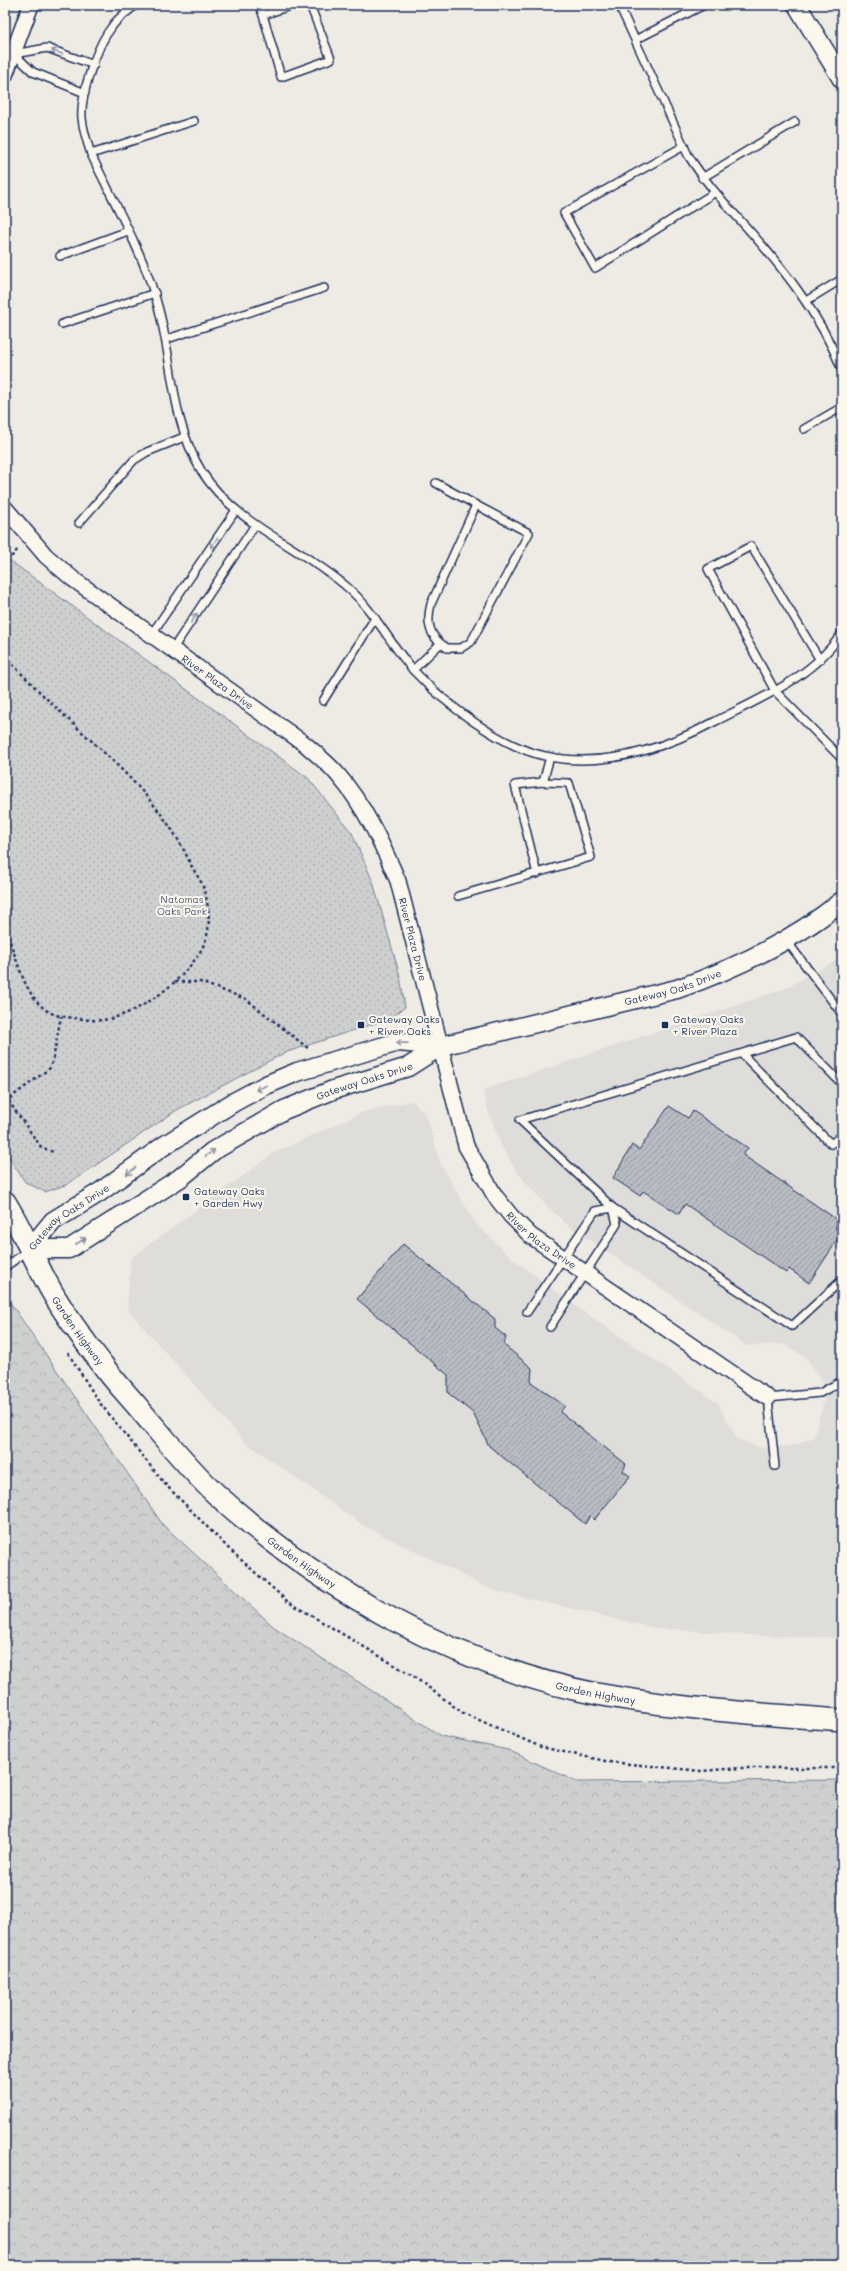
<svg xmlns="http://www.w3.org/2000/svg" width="847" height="2271" viewBox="0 0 847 2271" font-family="Mali,sans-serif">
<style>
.built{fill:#deddda}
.forest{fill:url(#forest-crowns);stroke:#747f96}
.park{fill:url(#park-dots);stroke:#747f96}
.building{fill:url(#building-hatch);stroke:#1b2f5e}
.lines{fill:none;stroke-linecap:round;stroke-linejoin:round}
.service-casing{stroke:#1b2f5e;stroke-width:10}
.minor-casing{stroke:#1b2f5e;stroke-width:18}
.tertiary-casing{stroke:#1b2f5e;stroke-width:21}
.secondary-casing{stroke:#1b2f5e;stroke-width:24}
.path{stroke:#1b2f5e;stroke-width:2.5;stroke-dasharray:3 3;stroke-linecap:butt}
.service{stroke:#fbf7ec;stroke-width:7}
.minor{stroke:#fbf7ec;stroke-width:15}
.tertiary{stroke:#fbf7ec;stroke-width:18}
.secondary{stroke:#fbf7ec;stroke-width:21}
.oneway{stroke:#8b93a5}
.poi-dot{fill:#1b2f5e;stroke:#fbf7ec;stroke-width:1.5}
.labels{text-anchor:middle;stroke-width:4;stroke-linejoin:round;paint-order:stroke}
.street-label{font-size:10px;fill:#1b2f5e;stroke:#fbf7ec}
.park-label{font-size:10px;fill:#48577a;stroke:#fbf7ec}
.poi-label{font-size:10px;fill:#1b2f5e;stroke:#fbf7ec;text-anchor:start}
</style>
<defs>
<pattern id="forest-crowns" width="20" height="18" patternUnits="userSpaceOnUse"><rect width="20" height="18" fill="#cecfcf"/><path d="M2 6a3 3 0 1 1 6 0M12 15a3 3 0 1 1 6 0" fill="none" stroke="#b0b2b4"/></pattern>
<pattern id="park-dots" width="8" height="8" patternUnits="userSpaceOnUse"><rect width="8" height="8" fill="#cecfcf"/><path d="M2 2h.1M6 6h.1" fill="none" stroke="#b0b2b4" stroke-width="1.8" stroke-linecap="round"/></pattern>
<pattern id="building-hatch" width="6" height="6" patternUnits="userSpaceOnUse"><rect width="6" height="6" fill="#b9bcc3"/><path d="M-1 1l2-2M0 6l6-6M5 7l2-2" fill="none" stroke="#9699a2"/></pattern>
</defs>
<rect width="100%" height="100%" fill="#eeebe4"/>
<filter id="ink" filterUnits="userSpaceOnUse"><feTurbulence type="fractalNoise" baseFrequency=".025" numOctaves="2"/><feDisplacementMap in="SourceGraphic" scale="8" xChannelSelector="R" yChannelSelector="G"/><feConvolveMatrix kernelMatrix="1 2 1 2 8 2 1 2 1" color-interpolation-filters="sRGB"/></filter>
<g filter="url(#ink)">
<!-- built -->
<path class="built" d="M842,957v681l-79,-2 -110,-8 -161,-38 -128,-64 -119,-84 -118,-133 4,-51 143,-105 89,-41 49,-11 14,13 15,51 35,59 38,36 70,52 134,91 19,36 25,9 33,-3 19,-8 13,-47 -21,-33 -23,-13 -36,2 -181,-122 -22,-21 -27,-31 -15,-25 -14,-36 -5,-21 301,-101z"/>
<!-- forest -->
<path class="forest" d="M5,1295l158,230 111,102 167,109 67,14 69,32 265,-2v486h-837z"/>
<!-- park -->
<path class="park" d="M9,560l299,218 44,55 21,49 27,94 5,31 -14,11 -107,35 -107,57 -109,74 -23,8 -20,-10 -20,-31v-589z"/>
<!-- building -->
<g class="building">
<path d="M669,1106l19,12 5,-7 55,37 -5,7 96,66 -4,7 7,5 -33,50 -20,-14 -3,4 -101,-69 -6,10 -36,-23 -3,5 -27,-18 19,-33 7,5z"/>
<path d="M403,1244l92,75v9l11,9 -2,8 28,23 -1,14 34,24 -5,6 66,52 -3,7 7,5 -36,44 -4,-4 -5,8 -96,-78 -16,-33 -25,-20v-18l-91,-76z"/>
</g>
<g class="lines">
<!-- service casing -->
<g class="service-casing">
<g id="service">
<path d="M136,5c-9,7 -19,13 -25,23 -14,18 -31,67 -29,90 1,12 5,24 9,36 21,45 48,91 63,139 20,59 14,124 48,179 35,54 98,74 145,115 27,23 43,57 67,84 30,32 87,76 131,85 59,13 118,-7 169,-34 47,-24 98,-44 128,-89"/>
<path d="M259,5l4,10"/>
<path d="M293,5l-30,10 18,62 50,-18 -21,-54"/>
<path d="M619,5l69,150c15,24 32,43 51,64 41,45 81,94 103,151"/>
<path d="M637,39l67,-34"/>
<path d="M5,50l9,4 19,18 52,21"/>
<path d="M14,54l33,-6 47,17"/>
<path d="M684,146l-120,67 31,55 119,-75"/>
<path d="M91,154l103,-33"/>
<path d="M702,178l93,-56"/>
<path d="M60,256l68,-25"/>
<path d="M806,301l36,-22"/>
<path d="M62,324l93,-31"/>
<path d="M167,339l157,-51"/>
<path d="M804,429l38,-22"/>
<path d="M436,483l40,22"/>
<path d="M476,505l53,28 -58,109 -10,6h-14c-18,-11 -21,-25 -16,-44z"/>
<path d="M79,523l55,-63 13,-8 37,-15"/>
<path d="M151,635l85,-125"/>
<path d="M172,650l83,-125"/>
<path d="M820,660l-69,-114 -43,23 67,122 67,68"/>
<path d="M413,670l27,-26"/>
<path d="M323,701l52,-83"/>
<path d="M543,782l7,-25"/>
<path d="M458,896l133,-39 -22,-74 -26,-1 -28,3 22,89"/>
<path d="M786,940l56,74"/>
<path d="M742,1054l89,90 11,-9"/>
<path d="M842,1084l-46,-47 -276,83 93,88 179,118 50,-46"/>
<path d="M5,1267l24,-17"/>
<path d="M527,1312l68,-101 18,-3 4,16 -67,103"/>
<path d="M775,1466l-7,-68 52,-5 22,-12"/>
</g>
</g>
<!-- minor casing -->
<g class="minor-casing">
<g id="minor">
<path d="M5,75l26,-70"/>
<path id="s1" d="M5,508l41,48 27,23 232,165c11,10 24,20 33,31 27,31 44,69 60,106l68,265 29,50 16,20 20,20 237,162"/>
</g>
</g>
<!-- tertiary casing -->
<g class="tertiary-casing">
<g id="tertiary">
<path d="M797,5l45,74"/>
<path id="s2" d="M30,1249h39l111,-71 33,-27 71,-41 49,-20 75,-23 33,-21 236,-57c60,-21 116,-48 165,-88"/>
<path id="s3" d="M30,1249l23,-28 47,-29 62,-45 72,-45 32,-17 31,-13 101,-30 43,4"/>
</g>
</g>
<!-- secondary casing -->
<g class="secondary-casing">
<g id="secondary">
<path id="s4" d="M5,1202c16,25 27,53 41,79 15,29 36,57 56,83 12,17 27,32 40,48 24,28 47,57 74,82 106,96 239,172 381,200 81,15 163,20 245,26"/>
</g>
</g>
<!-- path -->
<g class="path">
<path d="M5,557l7,-1 7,-8"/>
<path d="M5,655c8,11 19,21 29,31 54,56 125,105 157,179 4,8 11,16 13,25 5,16 7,36 1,52 -14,34 -65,73 -102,78 -9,1 -20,-1 -29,-2 -8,-1 -18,-2 -25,-6 -27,-17 -31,-55 -44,-82"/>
<path d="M175,982h25l46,17 63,50"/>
<path d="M5,1096l36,51 12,5"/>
<path d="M5,1102l45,-34 3,-8 8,-44"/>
<path d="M68,1353l31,49 66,82 63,64 59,53 126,75 50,37 78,34 69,15 91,9 39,-3h102"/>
</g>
<!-- service -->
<use href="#service" class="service"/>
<!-- minor -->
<use href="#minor" class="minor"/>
<!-- tertiary -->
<use href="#tertiary" class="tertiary"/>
<!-- secondary -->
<use href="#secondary" class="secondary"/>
</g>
<!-- one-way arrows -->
<defs><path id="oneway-shaft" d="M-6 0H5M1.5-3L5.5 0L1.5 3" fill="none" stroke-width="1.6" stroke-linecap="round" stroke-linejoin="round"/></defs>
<g class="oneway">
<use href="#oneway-shaft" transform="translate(57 52) rotate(-159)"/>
<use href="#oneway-shaft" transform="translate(214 543) rotate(124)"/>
<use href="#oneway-shaft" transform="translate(194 618) rotate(-56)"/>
<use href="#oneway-shaft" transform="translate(402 1043) rotate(-179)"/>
<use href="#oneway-shaft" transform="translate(261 1088) rotate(153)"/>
<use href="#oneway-shaft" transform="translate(210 1153) rotate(-36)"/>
<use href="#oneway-shaft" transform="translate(131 1171) rotate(142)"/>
<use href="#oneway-shaft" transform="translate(81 1241) rotate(-33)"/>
</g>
</g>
<!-- markers -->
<g class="poi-dot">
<rect x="357" y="1021" width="8" height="8" rx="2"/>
<rect x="661" y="1021" width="8" height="8" rx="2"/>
<rect x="182" y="1193" width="8" height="8" rx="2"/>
</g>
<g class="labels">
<!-- street labels -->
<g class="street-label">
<text dy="4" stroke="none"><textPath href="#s1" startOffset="276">River Plaza Drive</textPath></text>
<text dy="4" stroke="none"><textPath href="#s1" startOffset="611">River Plaza Drive</textPath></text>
<text dy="4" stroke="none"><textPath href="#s2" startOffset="705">Gateway Oaks Drive</textPath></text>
<text dy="4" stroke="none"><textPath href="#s2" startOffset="381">Gateway Oaks Drive</textPath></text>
<text dy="4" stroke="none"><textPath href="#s3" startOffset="51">Gateway Oaks Drive</textPath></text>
<text dy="4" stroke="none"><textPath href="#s1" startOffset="947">River Plaza Drive</textPath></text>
<text dy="4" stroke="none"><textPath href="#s4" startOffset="148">Garden Highway</textPath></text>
<text dy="4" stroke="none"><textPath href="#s4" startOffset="472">Garden Highway</textPath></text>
<text dy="4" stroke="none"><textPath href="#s4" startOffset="796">Garden Highway</textPath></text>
</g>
<!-- park labels -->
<g class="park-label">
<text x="182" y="903">Natomas<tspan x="182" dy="12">Oaks Park</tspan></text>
</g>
<!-- poi labels -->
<g class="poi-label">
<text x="369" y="1023">Gateway Oaks<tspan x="369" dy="12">+ River Oaks</tspan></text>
<text x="673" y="1023">Gateway Oaks<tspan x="673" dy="12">+ River Plaza</tspan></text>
<text x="194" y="1195">Gateway Oaks<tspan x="194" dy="12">+ Garden Hwy</tspan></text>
</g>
</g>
<!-- margin -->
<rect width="847" height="2271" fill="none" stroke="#fbf7ec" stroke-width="20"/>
<rect x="10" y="10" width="827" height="2251" fill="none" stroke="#1b2f5e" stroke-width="1.5" filter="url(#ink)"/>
</svg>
